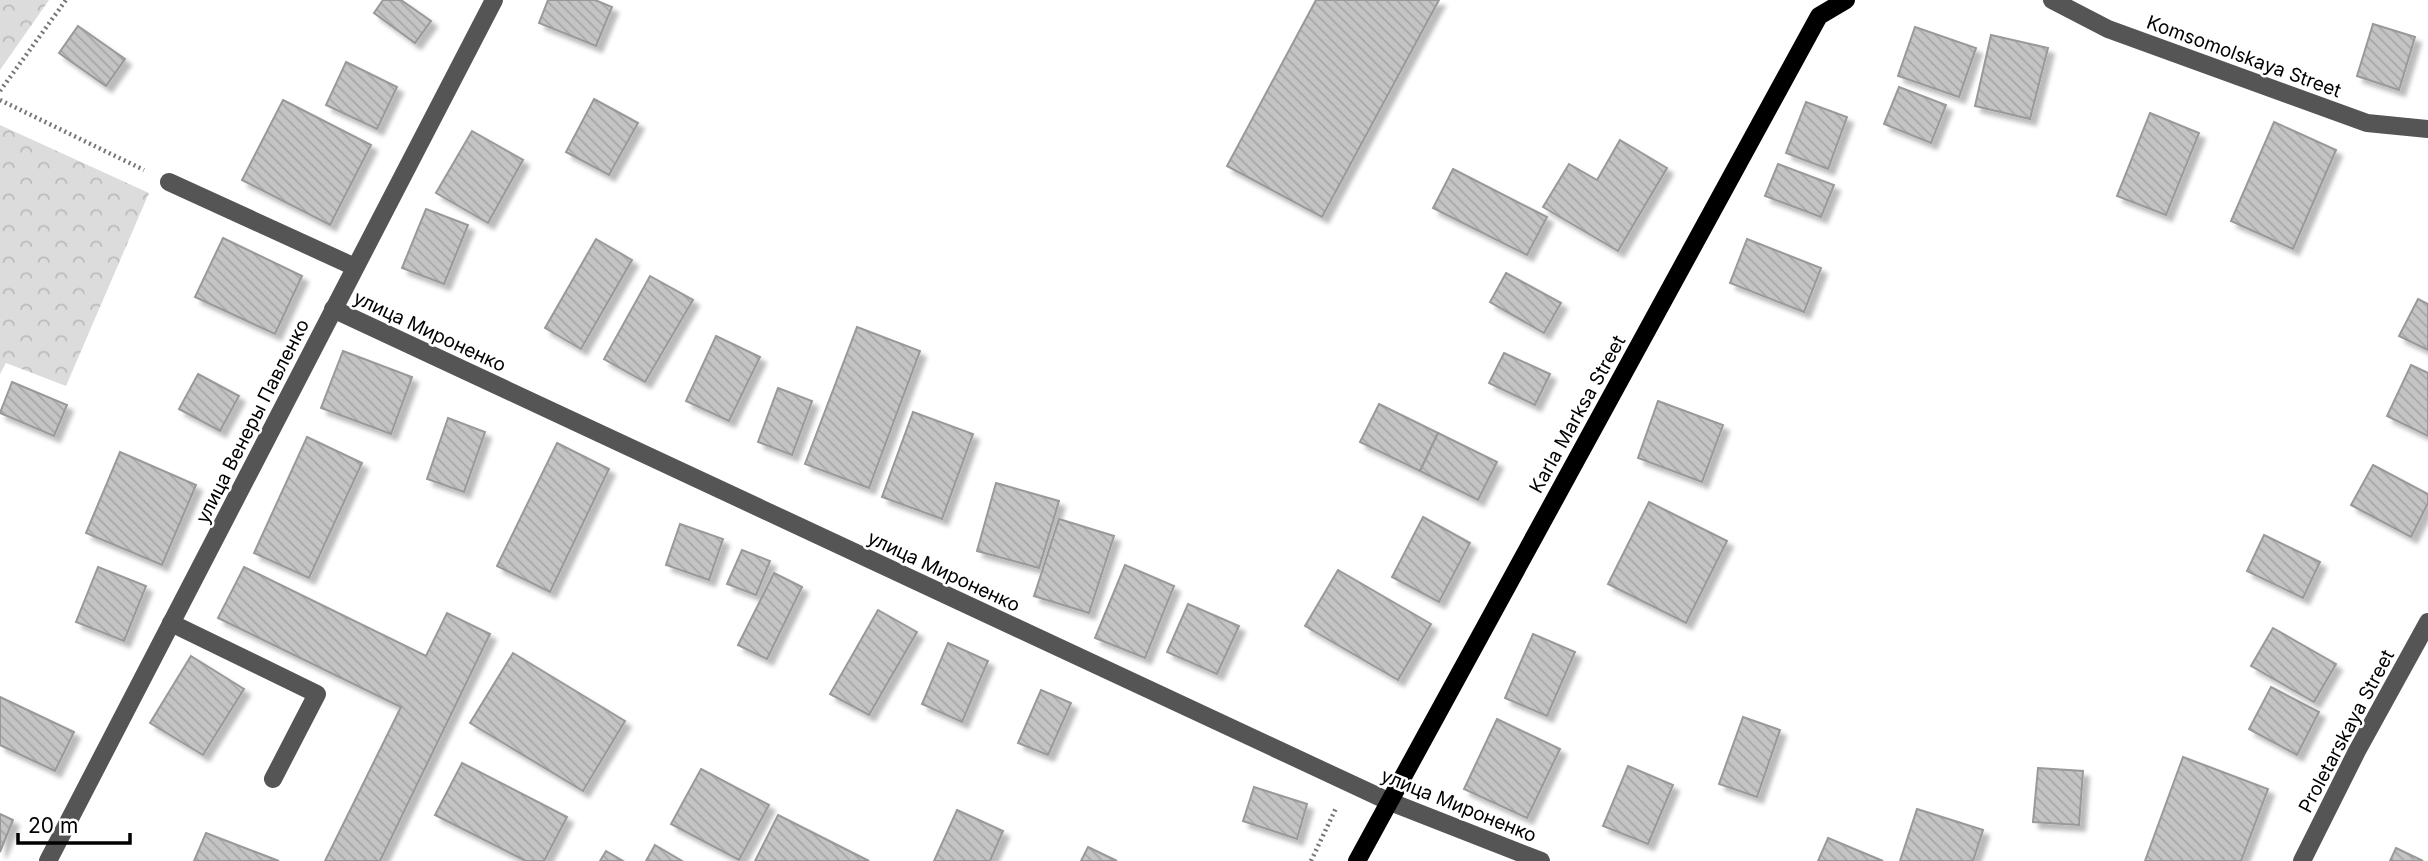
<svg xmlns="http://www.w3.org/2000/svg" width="2428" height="861" viewBox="0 0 2428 861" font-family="Inter,sans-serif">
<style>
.forest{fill:url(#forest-crowns)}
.building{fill:url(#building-back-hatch);stroke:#999;stroke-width:2;filter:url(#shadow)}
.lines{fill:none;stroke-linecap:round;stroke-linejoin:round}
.path{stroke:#777;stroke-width:4.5;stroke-dasharray:2 3.5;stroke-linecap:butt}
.minor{stroke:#555;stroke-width:18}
.major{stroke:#000;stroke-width:18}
.labels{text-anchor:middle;stroke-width:5;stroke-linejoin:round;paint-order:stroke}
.street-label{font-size:19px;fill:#000;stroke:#fff}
</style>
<defs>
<pattern id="forest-crowns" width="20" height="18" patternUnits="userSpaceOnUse" patternTransform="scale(1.75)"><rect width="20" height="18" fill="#dcdcdc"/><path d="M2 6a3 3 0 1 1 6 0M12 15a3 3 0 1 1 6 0" fill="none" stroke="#bbb"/></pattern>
<pattern id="building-back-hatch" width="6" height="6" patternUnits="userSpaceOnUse" patternTransform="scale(1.75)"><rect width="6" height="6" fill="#c4c4c4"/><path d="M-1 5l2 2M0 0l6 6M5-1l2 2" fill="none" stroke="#a7a7a7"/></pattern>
<filter id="shadow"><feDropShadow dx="6" dy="6" stdDeviation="2" flood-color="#0004"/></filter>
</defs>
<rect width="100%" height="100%" fill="#fff"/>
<!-- forest -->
<g class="forest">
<path d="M0,0h49l-49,70z"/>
<path d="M0,125l149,68 -83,193 -60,-23 -6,11z"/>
</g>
<!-- building -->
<g class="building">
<path d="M383,0h18l30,21 -16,22 -41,-30z"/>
<path d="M548,0h47l17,7 -16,39 -57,-23z"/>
<path d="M1316,0h123l-117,217 -95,-51z"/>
<path d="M2373,24l42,13 -16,53 -42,-14z"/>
<path d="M78,26l47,33 -19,27 -47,-33z"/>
<path d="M1915,27l61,21 -17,49 -61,-21z"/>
<path d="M1991,35l57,13 -18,71 -55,-13z"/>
<path d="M346,62l51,25 -20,42 -51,-24z"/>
<path d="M1899,87l47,18 -15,38 -47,-19z"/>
<path d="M594,99l44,24 -29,52 -43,-23z"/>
<path d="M283,100l88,45 -41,80 -88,-45z"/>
<path d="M1806,102l41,15 -19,52 -42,-16z"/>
<path d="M2150,113l49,20 -33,82 -49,-19z"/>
<path d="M2274,122l62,28 -43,99 -62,-28z"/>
<path d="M472,131l51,29 -35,63 -52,-30z"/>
<path d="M1620,140l47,28 -49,83 -75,-44 26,-43 28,16z"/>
<path d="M1778,164l56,21 -13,32 -56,-21z"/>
<path d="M1453,169l94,48 -20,38 -94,-47z"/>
<path d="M426,209l42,16 -24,59 -42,-16z"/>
<path d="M223,238l79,38 -27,58 -80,-37z"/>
<path d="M596,239l36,21 -51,89 -36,-21z"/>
<path d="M1747,239l74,29 -17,44 -74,-29z"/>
<path d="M1506,273l55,30 -17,30 -54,-31z"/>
<path d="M650,276l43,24 -48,82 -41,-23z"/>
<path d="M2418,299l10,5v46l-29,-14z"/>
<path d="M857,327l63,24 -51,137 -64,-24z"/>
<path d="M716,336l44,21 -31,64 -43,-20z"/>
<path d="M343,351l69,26 -21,57 -70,-26z"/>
<path d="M1504,353l46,21 -15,31 -46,-22z"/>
<path d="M2411,365l17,8v63l-41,-20z"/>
<path d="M198,374l41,22 -19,35 -41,-22z"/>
<path d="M12,382l55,23 -13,31 -54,-23z"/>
<path d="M778,388l34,13 -20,54 -34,-13z"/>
<path d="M1658,401l65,24 -21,57 -64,-24z"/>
<path d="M1379,404l59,29 -18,38 -60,-29z"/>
<path d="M913,412l60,22 -31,85 -60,-22z"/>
<path d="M448,418l37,14 -21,60 -37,-13z"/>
<path d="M1438,433l59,29 -19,38 -58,-29z"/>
<path d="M307,437l55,26 -53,115 -55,-25z"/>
<path d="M557,443l52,26 -59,123 -53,-26z"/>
<path d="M120,452l76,33 -34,80 -76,-32z"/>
<path d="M2373,465l55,29v9l-17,34 -60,-32z"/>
<path d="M996,483l63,18 -20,67 -62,-17z"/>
<path d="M1649,502l78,39 -41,82 -78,-39z"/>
<path d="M1423,517l47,26 -31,59 -47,-25z"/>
<path d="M1059,519l55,17 -25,77 -55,-17z"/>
<path d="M680,524l43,15 -14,41 -43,-15z"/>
<path d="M2264,535l56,27 -17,36 -56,-27z"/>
<path d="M742,550l28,11 -14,34 -29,-11z"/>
<path d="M1125,565l49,21 -29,72 -50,-20z"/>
<path d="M98,567l48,19 -22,55 -48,-19z"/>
<path d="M244,567l182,89 21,-43 43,21 -110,227h-55l76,-154 -183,-89z"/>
<path d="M1338,570l93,54 -33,56 -93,-54z"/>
<path d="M774,573l28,14 -35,72 -29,-14z"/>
<path d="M1188,604l51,22 -22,48 -50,-22z"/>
<path d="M878,610l39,22 -48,83 -39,-21z"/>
<path d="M2273,628l63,36 -22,38 -63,-36z"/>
<path d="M1533,634l42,18 -28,64 -42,-18z"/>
<path d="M948,643l40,18 -26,61 -40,-18z"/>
<path d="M513,653l112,68 -42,70 -113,-68z"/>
<path d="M191,656l53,33 -41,66 -53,-32z"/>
<path d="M2271,687l48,25 -22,43 -48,-26z"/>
<path d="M1041,690l30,13 -23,52 -30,-12z"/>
<path d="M0,697l74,35 -19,39 -55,-26z"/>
<path d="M1743,717l37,13 -23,67 -38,-13z"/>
<path d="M1497,719l63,30 -33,69 -63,-29z"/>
<path d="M2183,757l85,32 -27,72h-96z"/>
<path d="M462,763l105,54 -23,44h-18l-91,-46z"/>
<path d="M1628,766l45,19 -25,59 -45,-18z"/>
<path d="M2038,768l45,3 -4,54 -46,-3z"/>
<path d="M701,769l68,36 -30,55 -68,-36z"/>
<path d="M1254,787l53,17 -10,35 -54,-18z"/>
<path d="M1917,809l66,21 -10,31h-73z"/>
<path d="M957,810l46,21 -13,30h-56z"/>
<path d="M0,814l13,6 -13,32z"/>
<path d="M778,815l91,46h-114z"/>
<path d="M206,833l73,28h-85z"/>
<path d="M1828,838l55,23h-65z"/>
<path d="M655,845l27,16h-36z"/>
<path d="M1088,847l29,14h-36z"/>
<path d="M2396,848l27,13h-33z"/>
<path d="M606,851l17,10h-23z"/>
</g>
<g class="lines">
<!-- path -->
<g class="path">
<path d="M0,91l66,-91"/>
<path d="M0,100l144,70"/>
<path d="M1311,861l25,-53"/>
</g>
<!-- minor -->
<g class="minor">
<path d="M2052,0l56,29 259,94 61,6"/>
<path d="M169,182l186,85"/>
<path d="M333,309l1055,492 153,60"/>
<path d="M171,623l146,71 -44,85"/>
<path d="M48,861l446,-861"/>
<path d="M2302,861l55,-110 71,-129"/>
</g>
<!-- major -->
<path class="major" d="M1357,861l462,-845 27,-16"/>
</g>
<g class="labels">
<!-- street labels -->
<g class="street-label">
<text transform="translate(2244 56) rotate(20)" y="7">Komsomolskaya Street</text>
<text transform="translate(430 331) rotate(25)" y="7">улица Мироненко</text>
<text transform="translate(1577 414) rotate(-61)" y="7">Karla Marksa Street</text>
<text transform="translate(252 421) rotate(-63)" y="7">улица Венеры Павленко</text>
<text transform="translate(944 571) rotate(25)" y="7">улица Мироненко</text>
<text transform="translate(2346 731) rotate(-62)" y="7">Proletarskaya Street</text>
<text transform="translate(1459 805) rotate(22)" y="7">улица Мироненко</text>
</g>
</g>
<!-- scale -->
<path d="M18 833v10h112v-10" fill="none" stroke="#000000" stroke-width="3.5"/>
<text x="28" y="833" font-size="21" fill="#000000" stroke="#ffffff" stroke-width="5" paint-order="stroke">20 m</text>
</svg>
